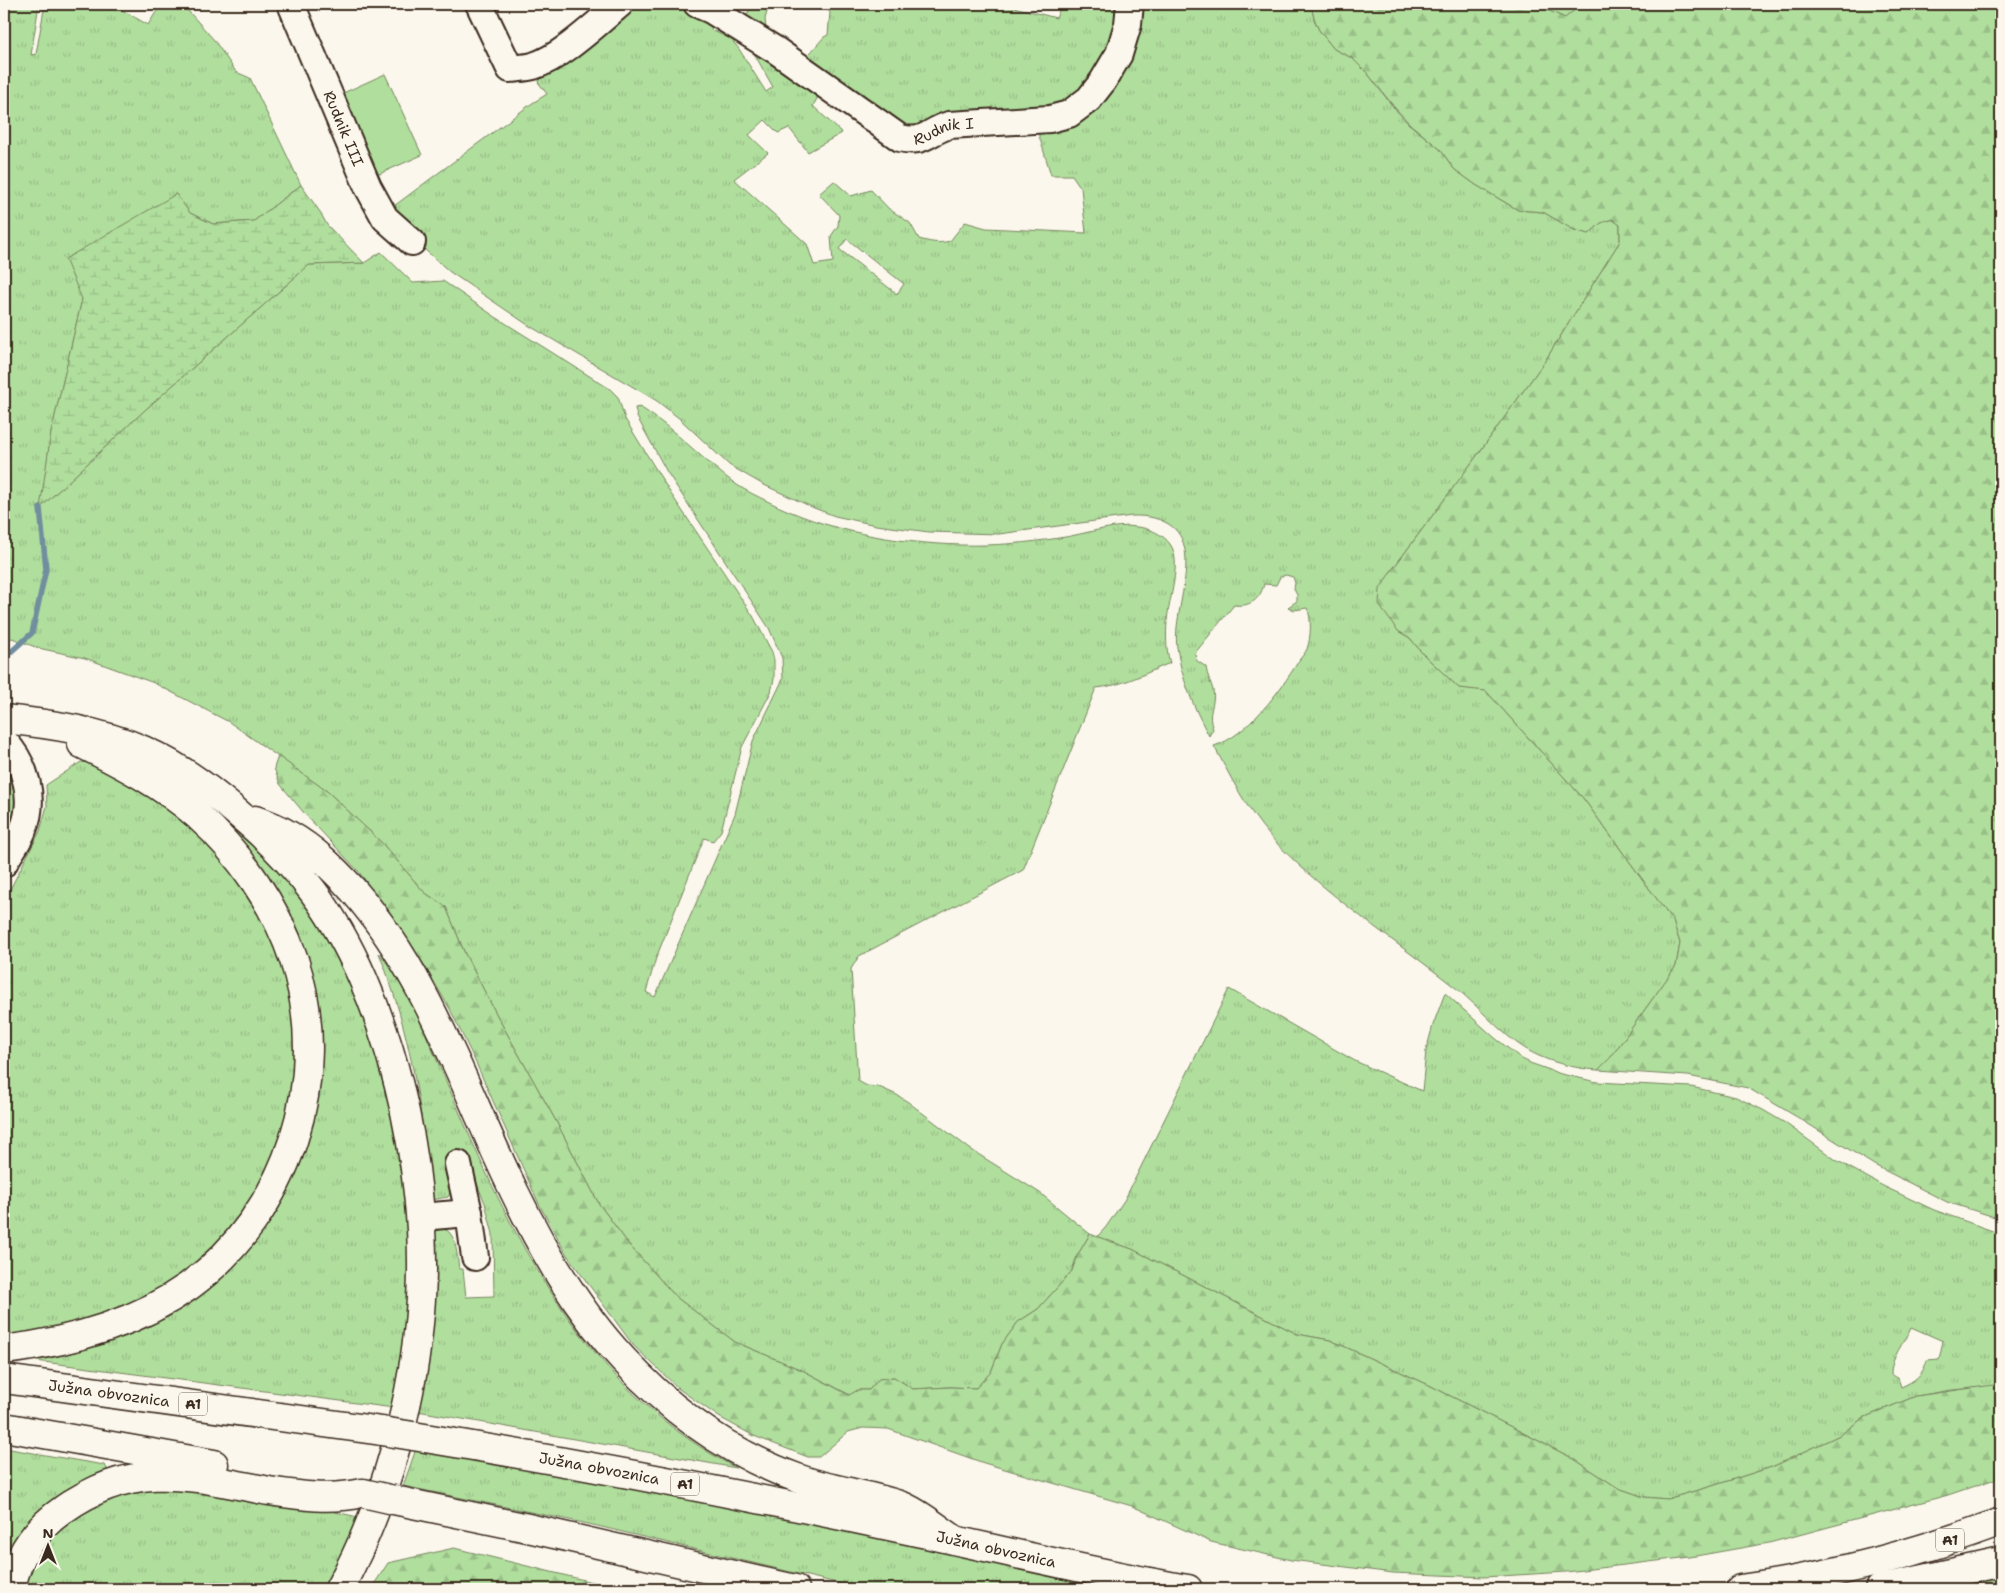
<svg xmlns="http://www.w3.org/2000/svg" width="2005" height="1593" viewBox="0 0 2005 1593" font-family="'Shantell Sans',sans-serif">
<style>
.grass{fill:url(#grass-tufts);stroke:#76845e;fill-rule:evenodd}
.forest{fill:url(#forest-firs);stroke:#76845e}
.wetland{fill:url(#wetland-marsh);stroke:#76845e}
.pitch{fill:#b0de9d;stroke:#76845e}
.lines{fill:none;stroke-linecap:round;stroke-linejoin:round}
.stream{stroke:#708e9e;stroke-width:5.5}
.minor-casing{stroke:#3b2a1e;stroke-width:30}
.highway-casing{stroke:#3b2a1e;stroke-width:31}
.minor{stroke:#fbf7ec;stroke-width:26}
.highway{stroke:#fbf7ec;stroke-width:28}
.highway-bridge-casing{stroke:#3b2a1e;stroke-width:31;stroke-linecap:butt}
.highway-bridge{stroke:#fbf7ec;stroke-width:28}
.labels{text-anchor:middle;stroke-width:5;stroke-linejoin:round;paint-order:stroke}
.shield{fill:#fbf7ec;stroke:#75685c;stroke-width:1}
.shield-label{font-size:14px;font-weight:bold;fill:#3b2a1e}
.street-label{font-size:15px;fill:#3b2a1e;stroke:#fbf7ec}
</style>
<defs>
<pattern id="grass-tufts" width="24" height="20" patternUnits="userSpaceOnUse" patternTransform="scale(1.25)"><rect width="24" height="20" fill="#b0de9d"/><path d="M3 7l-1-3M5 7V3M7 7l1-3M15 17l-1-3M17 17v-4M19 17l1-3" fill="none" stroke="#98bf87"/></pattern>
<pattern id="forest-firs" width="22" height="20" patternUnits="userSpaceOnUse" patternTransform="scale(1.25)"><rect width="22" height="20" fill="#b0de9d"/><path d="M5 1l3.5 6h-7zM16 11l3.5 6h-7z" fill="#98bf87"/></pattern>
<pattern id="wetland-marsh" width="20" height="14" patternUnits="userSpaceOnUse" patternTransform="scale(1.25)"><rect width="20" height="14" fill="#b0de9d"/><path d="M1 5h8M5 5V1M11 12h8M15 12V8" fill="none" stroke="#98bf87"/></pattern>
</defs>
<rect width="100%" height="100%" fill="#fbf7ec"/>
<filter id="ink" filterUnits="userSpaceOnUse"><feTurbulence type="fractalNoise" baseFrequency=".02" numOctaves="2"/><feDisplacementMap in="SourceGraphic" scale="10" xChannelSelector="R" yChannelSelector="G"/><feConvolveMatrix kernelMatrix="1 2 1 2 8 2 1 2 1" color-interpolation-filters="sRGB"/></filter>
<g filter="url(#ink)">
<!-- grass -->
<g class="grass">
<path d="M4,4h35l-8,51 5,-1 9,-50h67l36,21 13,-21h21l32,36 22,32 14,6 51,107 -47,36 -41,3 -23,-11 -14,-19 -94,105 -31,134 -10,74 105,-98 163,-144 55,-2 17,-11 32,31 30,-2 51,35 116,73 8,8 7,22 46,75 82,122 19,36 2,8v19l-3,13 -29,55 -21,84 -8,10 -9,-3 -48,120 -10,34 9,5 80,-183 18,-73 30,-62 -1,-21 -13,-30 -102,-156 -30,-55 -2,-9 5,-1c35,22 63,54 97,78 9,6 20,11 30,16 60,30 127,42 194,44 32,1 66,-2 98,-7 24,-3 55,-15 78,-11 12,1 26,7 33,17 13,18 -2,57 -3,78 -1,12 -1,29 3,41 -24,10 -48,23 -74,25l-73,182 -164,86 -8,13 7,112 9,5 12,1 18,8 11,7 62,47 70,44 50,41 -13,22 -5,15 -34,38 -20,13 -16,22 -11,28 -15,16 -27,-1 -36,2 -19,-12 -15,2 -10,11h-11l-8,5 -46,-24 -69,-29 -59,-45 -46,-51 -31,-42 -42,-81 -57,-102 -35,-67 -19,-47 -22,-15 -43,-50 -53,-50 -99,-70 -75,-39 -69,-25 -47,-10 -26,-10 -8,5z"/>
<path d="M635,4h45l34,15 -3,11 20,9 8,10 27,43 7,-5 -22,-39 69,45 -7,13 29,27 -34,19 -19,-24 -11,5 -13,-13 -16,15 19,18 -34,26 73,65 7,21 19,-3 -2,-26 7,-10 1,-11 -20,-21 15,-13 17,15 20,-6 18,19 21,14 9,16c11,3 19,5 31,2l15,-19 21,6 100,5 -5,-45 -9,-13h-21l-14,-46 25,-4 73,-121h176l3,15 5,11 15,19 18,9 16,16 26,34 15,16 31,25 14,20 22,16 42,25 25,2 31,18 15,4 12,-11 11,-4 8,6v16l-75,120 -69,96 -87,117 9,57 12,7 13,16 36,34 26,2 98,108 90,123 7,22 -4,23 -65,91 -13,13c-19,-1 -41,-6 -59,-14 -32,-14 -55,-45 -82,-67 -63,-50 -132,-93 -187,-153 -23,-26 -40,-60 -56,-90 33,-10 66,-55 84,-84 2,-4 7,-8 9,-13 4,-11 5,-31 0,-41l-13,2 -6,-3 9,-6v-6l-3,-6 1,-6 -2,-6 -7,-2 -6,2 -4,8 -12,-1c-4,16 -14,23 -30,21l-39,48 1,7 10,7c1,9 5,15 7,23 3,15 -7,23 0,39l-4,7c-15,-28 -28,-58 -32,-89 -6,-40 36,-114 -23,-129 -7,-2 -15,-2 -22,-2l-133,18 -70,-2 -53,-7 -41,-9 -21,-8 -52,-24 -33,-19 -49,-46 -23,-18 -129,-76 -78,-53 -26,-23 -34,-40 141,-105 16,-10 -9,-12 4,-7 73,-62zM847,239l57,45 -7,10 -58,-45z"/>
<path d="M753,4h18l-2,1 -4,14 2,17 -24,-15z"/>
<path d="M822,4h180l54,14 6,-14h62l-1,19 -48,79 -170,29 -101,-71 20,-23 4,-2 2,-23z"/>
<path d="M1534,4h45l-1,3 -13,11z"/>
<path d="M81,762l16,2 95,58 47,53 31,53 19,48 8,96 -18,75 -28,59 -35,43 -41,33 -79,38 -92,19v-438l36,-70 7,-25 -1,-21z"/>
<path d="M4,767c14,18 16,54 0,71z"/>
<path d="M199,798l43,35 37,38 40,50 21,40 28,70 22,72 11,60 8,68v70l-15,107 -358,-47 1,-6 75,-19 159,-129 43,-208z"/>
<path d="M379,953c8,10 16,20 23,31 11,18 19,38 27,58 13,30 26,60 39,90 59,137 132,264 268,336l-318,-57 12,-60 3,-53 1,-66c22,-13 23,24 25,37h4l3,28 28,-1 -1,-62 -8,-31 -17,-40 -20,34 -17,3c-8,-85 -20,-168 -52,-247z"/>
<path d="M1229,989l126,72 67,30 4,-40 7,-26 12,-32 50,45 27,21 8,4 31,11 36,8 94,5 45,10 27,13 22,13 51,37 47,26 51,24 67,24v152l-49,4 -36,6 -53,22 -23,17 -68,32 -63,20 -42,12 -23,-2 -26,-9 -44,-29 -145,-74 -99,-45 -33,-6 -165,-85 -35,-12 9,-10 19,-28zM1911,1327l32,14 -4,18 -12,1c-4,15 -12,21 -26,27l-3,-9 -7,-3c-1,-17 14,-33 20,-48z"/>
<path d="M4,1448l100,17 3,3 -1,5 -102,95z"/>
<path d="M416,1449l280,50 420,90h-254l-273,-65 -186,-38z"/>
<path d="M141,1486l122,10 95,21 -13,34 -20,38h-305l12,-33 41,-44z"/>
<path d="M2001,1576v13h-56z"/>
</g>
<!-- forest -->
<g class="forest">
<path d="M1311,4h223l31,14 13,-11 1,-3h422v1215l-54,-17 -73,-37 -77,-48 -49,-29 -60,-12 -90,-6 13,-13 65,-91 4,-23 -7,-22 -90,-123 -97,-107 -27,-3 -36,-34 -13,-16 -12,-7 -19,-26 1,-16 9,-15 87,-117 69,-96 75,-120v-16l-8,-6 -11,4 -12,11 -15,-4 -31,-18 -25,-2 -42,-25 -22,-16 -14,-20 -30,-25 -15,-16 -27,-34 -16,-16 -18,-9 -15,-19 -5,-11z"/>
<path d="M278,756l50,36 53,50 43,50 22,15 19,47 35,67 57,102 42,81 31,42 46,51 59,45 69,29 45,24 9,-5h11l10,-11 15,-2 19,12 37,-2 26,1 15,-16 11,-28 16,-22 20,-13 34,-38 5,-15 13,-22 42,15 165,85 33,6 99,45 145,74 44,29 26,9 23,2 42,-12 63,-20 68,-32 23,-17 53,-22 77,-11 8,1v91l-53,18 -179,48 -79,14 -124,15 -82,5 -91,-4 -102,-13 -80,-18 -79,-36 -148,-43 -96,-34 -25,-1 -15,4 -29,25h-11l-54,-21 -35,-19 -40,-28 -46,-44 -66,-90 -28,-51 -63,-141 -26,-54 -27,-46 -64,-91 -55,-59 -24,-29 -6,-16z"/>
<path d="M454,1548l154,38 16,3h-253l17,-26z"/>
</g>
<!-- wetland -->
<path class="wetland" d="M301,185l19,27 7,13 37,38 -55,2 -163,144 -106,99 11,-75 31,-134 -17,-40 111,-65 14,19 23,11 41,-3z"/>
<!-- pitch -->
<path class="pitch" d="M385,74l37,81 -45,20 -36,-81z"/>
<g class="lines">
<!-- stream -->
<path class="stream" d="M4,658l28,-25 14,-64 -6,-61"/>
<!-- minor casing -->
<g class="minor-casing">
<g id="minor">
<path id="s1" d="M291,4l77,183 17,31 27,24"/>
<path d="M479,4l31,65c7,-1 16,-1 23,-3 29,-9 63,-42 87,-62"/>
<path id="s2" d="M697,4l14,6 66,41 123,87c25,6 27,-6 49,-13l101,-6 19,-5 20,-15 14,-18 16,-27 9,-30 2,-20"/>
<path d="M4,741c22,23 32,58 19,89 -4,11 -13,22 -19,33"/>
<path d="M458,1164l11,49 6,44"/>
<path d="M420,1217l49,-4"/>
</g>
</g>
<!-- highway casing -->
<g class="highway-casing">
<g id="highway">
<path d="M4,719c47,5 95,12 139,31 39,17 73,44 105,72 23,20 45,43 64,68 78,102 117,282 109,409 -6,97 -35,205 -82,290"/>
<path d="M255,820c12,4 24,9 34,15 25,14 45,34 64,55 76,87 111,199 161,301 29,60 63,119 109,168 49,53 109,96 177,120 34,12 69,15 102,27 15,5 39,25 53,34"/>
<path d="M4,1350c65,-8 130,-25 185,-64 99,-72 144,-208 105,-326 -18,-54 -54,-107 -97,-145 -34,-30 -75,-51 -115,-71"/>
<path id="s3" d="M4,1379l378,52"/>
<path d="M4,1427l210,37"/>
<path id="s4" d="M413,1436c166,27 331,59 495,94 94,20 186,43 280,59"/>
<path d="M394,1500l134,28 267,61"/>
<path d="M11,1589c6,-34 24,-60 53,-80 71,-50 126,-33 205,-18 32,5 62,9 94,2"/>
<path d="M1740,1589c89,-12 177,-36 261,-67"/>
<path d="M1879,1589l122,-27"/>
</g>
</g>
<!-- minor -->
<use href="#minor" class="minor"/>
<!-- highway -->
<use href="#highway" class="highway"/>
<!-- highway-bridge casing -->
<g class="highway-bridge-casing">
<g id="highway-bridge">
<path d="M382,1431l31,5"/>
<path d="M363,1493l31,7"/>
</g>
</g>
<!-- highway-bridge -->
<use href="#highway-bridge" class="highway-bridge"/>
</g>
</g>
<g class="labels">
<!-- shield labels -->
<g class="shield">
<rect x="179" y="1392.5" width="28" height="23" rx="4"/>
<rect x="671" y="1472.5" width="28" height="23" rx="4"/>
<rect x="1936" y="1528.5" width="28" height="23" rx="4"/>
</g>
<g class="shield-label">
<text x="193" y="1409">A1</text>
<text x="685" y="1489">A1</text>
<text x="1950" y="1545">A1</text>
</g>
<!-- street labels -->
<g class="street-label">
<text dy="5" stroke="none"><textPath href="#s1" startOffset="135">Rudnik III</textPath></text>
<text dy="5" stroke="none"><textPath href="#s2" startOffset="289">Rudnik I</textPath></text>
<text dy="5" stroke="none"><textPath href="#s3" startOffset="106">Južna obvoznica</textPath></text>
<text dy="5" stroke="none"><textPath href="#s4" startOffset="189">Južna obvoznica</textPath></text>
<text dy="5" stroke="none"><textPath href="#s4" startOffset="594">Južna obvoznica</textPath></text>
</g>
</g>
<!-- margin -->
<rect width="2005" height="1593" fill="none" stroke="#fbf7ec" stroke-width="20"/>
<rect x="10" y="10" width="1985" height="1573" fill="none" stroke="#3b2a1e" stroke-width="2" filter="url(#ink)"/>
<!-- north arrow -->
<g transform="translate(48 1546)" stroke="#fbf7ec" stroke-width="4" paint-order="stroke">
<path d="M0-4L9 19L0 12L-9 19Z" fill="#3b2a1e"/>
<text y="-8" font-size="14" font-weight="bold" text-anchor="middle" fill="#3b2a1e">N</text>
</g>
</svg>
